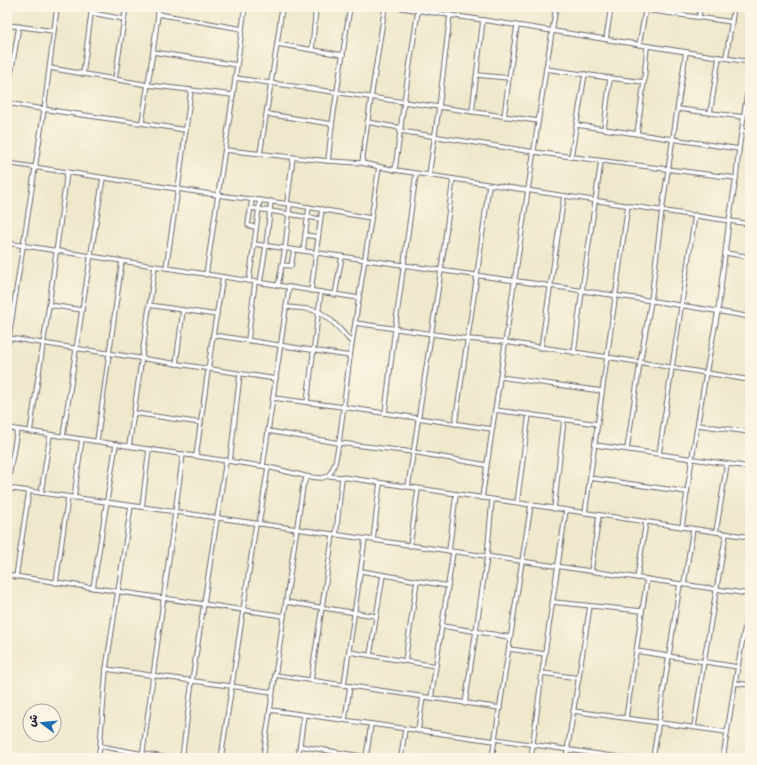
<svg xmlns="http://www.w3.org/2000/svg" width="757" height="765" viewBox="0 0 757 765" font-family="Mali,'Playpen Sans Arabic',sans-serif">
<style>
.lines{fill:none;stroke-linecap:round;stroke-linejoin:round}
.minor-casing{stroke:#6a676e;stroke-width:5.5}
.minor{stroke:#fff;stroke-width:3.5}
</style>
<rect width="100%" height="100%" fill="#fcf5e5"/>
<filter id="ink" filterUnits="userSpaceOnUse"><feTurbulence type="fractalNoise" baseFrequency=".025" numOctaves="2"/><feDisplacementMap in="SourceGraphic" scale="8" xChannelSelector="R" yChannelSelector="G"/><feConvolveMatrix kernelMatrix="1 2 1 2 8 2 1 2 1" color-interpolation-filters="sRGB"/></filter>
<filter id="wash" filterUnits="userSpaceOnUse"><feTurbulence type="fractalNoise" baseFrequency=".012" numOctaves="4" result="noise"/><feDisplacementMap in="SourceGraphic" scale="16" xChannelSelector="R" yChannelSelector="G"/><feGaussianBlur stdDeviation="0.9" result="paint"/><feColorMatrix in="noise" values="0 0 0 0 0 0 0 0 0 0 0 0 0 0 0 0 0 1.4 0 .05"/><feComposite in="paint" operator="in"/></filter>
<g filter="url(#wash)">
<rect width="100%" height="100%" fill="#efe8cc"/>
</g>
<g filter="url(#ink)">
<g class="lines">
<!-- minor casing -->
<g class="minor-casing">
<g id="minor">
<path d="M395,7l88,13 267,42"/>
<path d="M646,10l86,12"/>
<path d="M92,13l32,6"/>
<path d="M158,14l84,15"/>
<path d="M699,17l1,-10"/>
<path d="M7,25l47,6"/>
<path d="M606,39l5,-32"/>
<path d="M277,44l66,11"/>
<path d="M639,45l7,-38"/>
<path d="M312,49l4,-42"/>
<path d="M153,52l84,13"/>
<path d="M726,58l8,-51"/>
<path d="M50,68l98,17 85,10"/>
<path d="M546,69l64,9 34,4"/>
<path d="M83,74l9,-67"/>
<path d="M477,75l32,3"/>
<path d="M235,78l303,43"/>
<path d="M115,79l11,-72"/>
<path d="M7,97l12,-71"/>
<path d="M7,103c59,11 120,17 179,27"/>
<path d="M678,109l66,8"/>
<path d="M472,112l11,-92"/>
<path d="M710,113l9,-56"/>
<path d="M267,114l65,10"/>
<path d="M504,117l5,-39 8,-52"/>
<path d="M142,122l11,-70 6,-45"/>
<path d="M367,122l34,6"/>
<path d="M577,125l162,24"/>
<path d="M604,129l6,-51"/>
<path d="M400,131l134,21 202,26"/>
<path d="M742,131l8,2"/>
<path d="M637,134l7,-52 3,-36"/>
<path d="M225,150l103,11 34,2 33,7 355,54"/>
<path d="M260,154l17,-110 5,-37"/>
<path d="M571,157l14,-83"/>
<path d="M328,161l4,-37 18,-117"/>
<path d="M7,163l210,32 73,9 81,14"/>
<path d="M362,163l9,-65 14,-91"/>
<path d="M395,170l9,-68 14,-91"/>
<path d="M429,175l10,-68 11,-92"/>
<path d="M252,199l-4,26 2,1 6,1"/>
<path d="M287,203l6,-46"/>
<path d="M251,208l69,11"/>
<path d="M305,235l13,2"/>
<path d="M7,243l352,55"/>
<path d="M254,244c95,13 189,27 284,40 71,11 142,20 212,33"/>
<path d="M303,251l6,-44"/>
<path d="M726,253l24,4"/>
<path d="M282,265l9,1 3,-16"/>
<path d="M166,268l12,-79 13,-99"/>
<path d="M206,275l27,-180 12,-88"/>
<path d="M249,281l11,-81"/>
<path d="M260,283l6,-37 5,-45"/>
<path d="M278,286l7,-37 5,-45"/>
<path d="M311,291l11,-82"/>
<path d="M335,295l7,-39"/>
<path d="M49,305l33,5"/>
<path d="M149,305l68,10"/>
<path d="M286,307c10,1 22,1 31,4 12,4 27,23 35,32"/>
<path d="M355,323l113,16 37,3 102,15 143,23"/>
<path d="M213,335l137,21"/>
<path d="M9,338l267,41"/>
<path d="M248,340l7,-58"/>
<path d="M541,348l23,-152"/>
<path d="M7,350l37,-240 13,-103"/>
<path d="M574,353l8,-62 19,-130"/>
<path d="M176,364l7,-54"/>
<path d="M500,377l102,14"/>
<path d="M273,398l70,9 149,22"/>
<path d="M307,402l14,-110"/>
<path d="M495,410l103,14"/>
<path d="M134,413l67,10"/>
<path d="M385,413l10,-84 21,-155"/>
<path d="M455,424l22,-149 12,-90"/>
<path d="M698,425l52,7"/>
<path d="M7,428l261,39 41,10 13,1 6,-2 14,1 408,60"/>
<path d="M268,431l71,12 74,9 73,13"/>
<path d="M30,432l19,-127 18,-133"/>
<path d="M63,436l19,-126 21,-132"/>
<path d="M97,441l25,-180"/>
<path d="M595,445l155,22"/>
<path d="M129,446l26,-180"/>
<path d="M627,449l13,-86 11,-62 11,-91 24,-158"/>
<path d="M659,454l36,-239"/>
<path d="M196,456l17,-121 10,-58"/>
<path d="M230,461l10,-87"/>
<path d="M263,466l26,-179"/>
<path d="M328,476l4,-6 3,-7 4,-20 11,-87 29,-189"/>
<path d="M590,478l97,14"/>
<path d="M408,487l33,-217 12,-91"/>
<path d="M7,488l290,41 453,65"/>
<path d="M7,488l10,-58"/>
<path d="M41,493l9,-58"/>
<path d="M74,498l8,-59"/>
<path d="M482,498l46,-308 18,-121 10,-62"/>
<path d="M517,503l12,-89"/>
<path d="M142,507l7,-58"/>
<path d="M554,509l10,-90"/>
<path d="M585,513l22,-156 21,-152"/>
<path d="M259,524l9,-57"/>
<path d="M682,527l10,-69 14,-85 12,-62 11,-90 7,-43 3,-29 11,-76"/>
<path d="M716,532l11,-68"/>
<path d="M336,535l6,-58"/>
<path d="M373,540l7,-57"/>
<path d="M410,546l8,-57"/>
<path d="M449,551l7,-57"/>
<path d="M361,571l87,15"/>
<path d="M591,571l8,-56"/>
<path d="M7,575l277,41"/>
<path d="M16,577l13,-86"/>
<path d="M637,578l9,-56"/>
<path d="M56,583l12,-86"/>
<path d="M684,584l9,-55"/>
<path d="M93,588l23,-144"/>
<path d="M286,602l90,14"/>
<path d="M553,602l89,9"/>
<path d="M442,626l68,11"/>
<path d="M509,649l36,5"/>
<path d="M636,651l102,16"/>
<path d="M349,652l87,14"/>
<path d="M370,655l13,-80"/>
<path d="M405,661l12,-80"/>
<path d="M106,669l167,23"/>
<path d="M542,673l37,5"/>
<path d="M275,675l225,33"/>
<path d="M311,680l22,-146"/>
<path d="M735,683l15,2"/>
<path d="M344,685l21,-146"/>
<path d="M431,698l22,-146"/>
<path d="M465,704l22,-147 5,-57"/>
<path d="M270,710l225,31"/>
<path d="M573,711l154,21"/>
<path d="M626,718l21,-139"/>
<path d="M345,720l5,-34"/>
<path d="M694,727l10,-66 22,-127"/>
<path d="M418,731l5,-34"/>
<path d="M495,739l130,19"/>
<path d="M100,746l43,8 27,4"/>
<path d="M300,746l72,12"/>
<path d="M98,758l2,-12 6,-77 25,-163"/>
<path d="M142,758l41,-304"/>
<path d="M182,758l10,-77 34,-221"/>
<path d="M221,758l35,-234"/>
<path d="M263,758l40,-272 3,-7 3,-2"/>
<path d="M298,758l6,-43"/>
<path d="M335,758l1,-6"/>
<path d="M366,758l5,-34"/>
<path d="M401,758l4,-29"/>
<path d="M492,758l30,-197 9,-56"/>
<path d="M531,758l11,-85 24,-163"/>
<path d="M566,758l24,-152"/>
<path d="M653,758l27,-174"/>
<path d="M723,758l12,-75 15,-85"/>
</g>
</g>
<!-- minor -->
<use href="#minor" class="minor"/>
</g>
</g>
<!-- margin -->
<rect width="757" height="765" fill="none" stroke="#fcf5e5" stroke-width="24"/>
<!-- north arrow -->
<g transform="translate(42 723) rotate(286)"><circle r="19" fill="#fcf5e5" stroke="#a5a1a1"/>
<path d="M0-3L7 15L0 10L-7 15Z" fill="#1f6fb2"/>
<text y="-6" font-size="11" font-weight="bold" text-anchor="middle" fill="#22223b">ش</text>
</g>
</svg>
